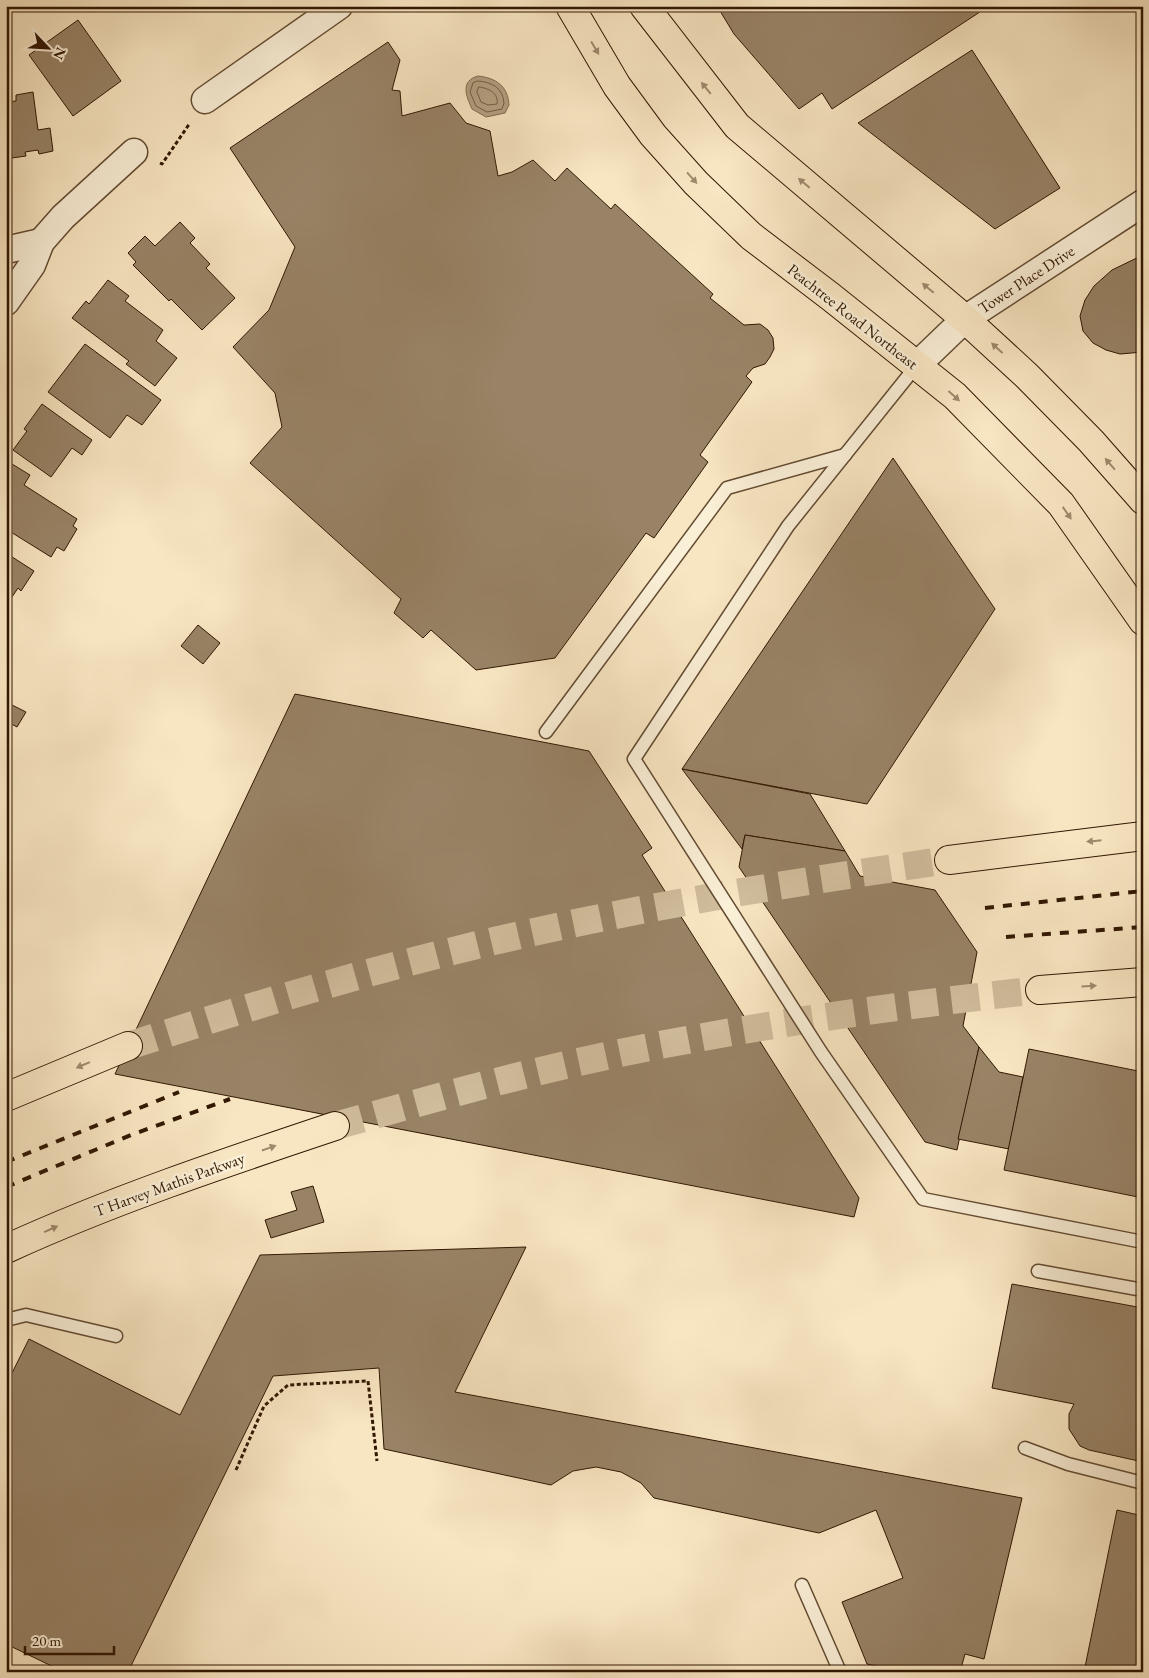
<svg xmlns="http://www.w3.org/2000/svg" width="1149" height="1678" viewBox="0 0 1149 1678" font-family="'EB Garamond',serif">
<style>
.water{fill:#b4a081;stroke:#80694e}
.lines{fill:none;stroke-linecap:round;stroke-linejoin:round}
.shore{stroke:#725c42;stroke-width:1}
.building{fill:#988366;stroke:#311702}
.highway-tunnel{stroke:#d0bd9c;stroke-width:28;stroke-dasharray:28 14;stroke-linecap:butt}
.lane-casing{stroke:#634b32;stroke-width:15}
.street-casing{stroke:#634b32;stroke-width:29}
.highway-casing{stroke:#311702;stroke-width:30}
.path{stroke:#311702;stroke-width:3;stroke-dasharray:4 2.5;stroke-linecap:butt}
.lane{stroke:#faefd7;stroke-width:12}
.street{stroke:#faefd7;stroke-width:26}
.highway{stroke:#f8e6c2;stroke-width:28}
.rail{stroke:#311702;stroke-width:4;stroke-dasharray:9 9;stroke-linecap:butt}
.oneway{fill:#9e896c}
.labels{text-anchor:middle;stroke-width:5;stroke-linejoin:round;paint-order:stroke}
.street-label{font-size:16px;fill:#311702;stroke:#faefd7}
</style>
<rect width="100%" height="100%" fill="#f8e6c2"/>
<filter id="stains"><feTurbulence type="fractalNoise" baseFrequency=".004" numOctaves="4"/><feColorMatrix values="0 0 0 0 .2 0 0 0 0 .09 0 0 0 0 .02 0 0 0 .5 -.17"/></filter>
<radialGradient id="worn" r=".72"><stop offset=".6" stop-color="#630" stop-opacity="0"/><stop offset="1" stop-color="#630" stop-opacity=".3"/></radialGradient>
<!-- water -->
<path class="water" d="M478,76c18,2 30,10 31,29l-4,8 -19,4 -14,-8c-6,-13 -12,-28 6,-33z"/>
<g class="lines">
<!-- shore -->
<g class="shore">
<path d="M478,81c14,1 25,7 26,22l-2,6 -15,3 -11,-6 -6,-14 3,-9z"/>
<path d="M479,87c9,1 20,6 18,17l-9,1 -7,-3 -4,-10z"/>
</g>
</g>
<!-- building -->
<g class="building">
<path d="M717,6h272l-157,103 -10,-16 -23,16 -65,-75z"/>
<path d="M78,20l43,61 -48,35 -44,-61z"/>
<path d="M388,42l12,18 -8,30 8,1 2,25 48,-13 16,20 24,8 8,45 14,-4 21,-12 22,21 12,-13 44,41 4,-5 98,90 -3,4 34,27 16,-1 8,6 5,8 1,11 -4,8 -5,7 -12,4 -7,8 6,6 -52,73 8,7 -54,76 -8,-5 -91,125 -79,12 -45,-40 -8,8 -29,-25 7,-14 -151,-136 32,-36 -7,-34 -42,-46 36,-37 26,-63 -65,-99z"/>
<path d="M972,50l88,138 -65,41 -137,-106z"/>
<path d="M33,92l5,38 12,-2 3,23 -14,3 -1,-4 -13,2 1,4 -14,2v-4l-6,1v-53l10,-1v-6z"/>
<path d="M180,222l15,16 -5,5 20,21 -4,4 29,30 -33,32 -31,-31 -2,2 -36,-36 3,-3 -8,-9 17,-17 10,10z"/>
<path d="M1143,255v97l-23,2 -14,-4 -13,-7 -10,-12 -3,-15 5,-16 9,-14 18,-16z"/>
<path d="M108,280l21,16 -4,5 38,29 -7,11 21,17 -22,28 -29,-22 3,-3 -57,-43 14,-17 3,3z"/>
<path d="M85,344l76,56 -19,25 -15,-10 -17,23 -62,-46z"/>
<path d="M42,404l50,36 -10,15 -10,-7 -21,29 -38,-27 14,-19 -3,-2z"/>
<path d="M893,458l102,151 -128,195 -185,-35z"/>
<path d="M12,464l18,11 -6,10 53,34 -4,7 4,3 -13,22 -7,-4 -6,10 -45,-28v-56z"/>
<path d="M6,553l28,18 -13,20 -3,-3 -12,18z"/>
<path d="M198,625l22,18 -17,21 -22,-18z"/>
<path d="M295,694l294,57 63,97 -10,7 217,343 -5,19 -739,-143z"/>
<path d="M6,702l20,10 -9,15 -11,-6z"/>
<path d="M682,769l128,25 35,57 -100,-16 -3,14z"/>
<path d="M745,835l100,16 15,25 75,14 42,62 -14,74 16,21 -22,103 -32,-8 -186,-275z"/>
<path d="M979,1047l20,25 24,5 -14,72 -51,-10z"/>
<path d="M1029,1049l114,23v126l-139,-28z"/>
<path d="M313,1186l11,36 -53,16 -6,-18 32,-10 -6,-18z"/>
<path d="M526,1247l-71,145 567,106 -38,161 -19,-5 -5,18h-58l-35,-8 -25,-62 61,-24 -27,-68 -57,23 -165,-35 -13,-15 -20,-11 -25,-5 -23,4 -22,14 -167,-36 -5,-81 -106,8 -145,296h-64l-58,-28v-259l23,-46 151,76 80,-160z"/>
<path d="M1012,1284l131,24v154l-54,-12 -9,-4 -11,-17v-15l5,-10 -82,-16z"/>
<path d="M1117,1510l26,6v156h-59z"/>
</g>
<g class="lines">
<!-- highway-tunnel -->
<g class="highway-tunnel">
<path d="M128,1046c108,-35 215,-68 325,-95 164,-41 330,-67 496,-91"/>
<path d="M335,1126c96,-27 192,-54 290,-74 137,-28 276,-47 415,-62"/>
</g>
<!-- lane casing -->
<g class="lane-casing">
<g id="lane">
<path d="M917,365l-129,161 -154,233 187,293 102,147 220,43"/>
<path d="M546,732l181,-244 118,-33"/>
<path d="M1038,1271l105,19"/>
<path d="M6,1320l20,-5 90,21"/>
<path d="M1025,1448l43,16 75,19"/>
<path d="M802,1585l38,87"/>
</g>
</g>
<!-- street casing -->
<g class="street-casing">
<g id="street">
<path d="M205,100l134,-94"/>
<path d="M6,250l35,-8"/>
<path d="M6,302l26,-37 9,-23 22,-25 71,-65"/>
<path d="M917,365l48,-46 178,-116"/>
</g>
</g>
<!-- highway casing -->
<g class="highway-casing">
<g id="highway">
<path d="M570,6l47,80 36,49 43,48 55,53 80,61 124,99 106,108 82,117"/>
<path d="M644,6l93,120 228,193 62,57 64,65 52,59"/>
<path d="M949,860l194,-24"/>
<path d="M1040,990l103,-8"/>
<path d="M6,1097l122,-51"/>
<path d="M6,1249c107,-49 218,-86 329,-123"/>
</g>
</g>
<!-- path -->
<g class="path">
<path d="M160,163l2,1 28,-41"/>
<path d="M236,1470l28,-64 24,-21 80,-4 9,80"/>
</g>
<!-- lane -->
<use href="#lane" class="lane"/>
<!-- street -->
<use href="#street" class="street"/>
<!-- highway -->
<use href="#highway" class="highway"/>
<!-- rail -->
<g class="rail">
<path d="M985,908l158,-17"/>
<path d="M1006,937l137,-10"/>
<path d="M6,1162l173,-70"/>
<path d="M6,1187l125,-52 99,-36"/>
</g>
</g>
<!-- one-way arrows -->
<defs><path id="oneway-solid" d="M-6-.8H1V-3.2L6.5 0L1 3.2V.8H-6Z" transform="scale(1.25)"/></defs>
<g class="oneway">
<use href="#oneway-solid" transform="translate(595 48) rotate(59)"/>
<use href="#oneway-solid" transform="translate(706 88) rotate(-129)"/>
<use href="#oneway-solid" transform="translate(692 178) rotate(48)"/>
<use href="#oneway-solid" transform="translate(804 183) rotate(-140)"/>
<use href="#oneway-solid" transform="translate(928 288) rotate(-140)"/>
<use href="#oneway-solid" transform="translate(997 348) rotate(-138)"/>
<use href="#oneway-solid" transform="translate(954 396) rotate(42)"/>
<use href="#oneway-solid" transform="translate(1110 464) rotate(-131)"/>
<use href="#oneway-solid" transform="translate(1067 513) rotate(55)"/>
<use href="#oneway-solid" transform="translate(1094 841) rotate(174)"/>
<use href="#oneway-solid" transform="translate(1089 986) rotate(-4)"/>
<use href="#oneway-solid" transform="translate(83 1065) rotate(157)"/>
<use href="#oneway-solid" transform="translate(269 1148) rotate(-19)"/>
<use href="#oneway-solid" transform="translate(51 1229) rotate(-24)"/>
</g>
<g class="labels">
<!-- street labels -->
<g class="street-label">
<text transform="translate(1026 279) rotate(-33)" y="6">Tower Place Drive</text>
<text transform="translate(853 316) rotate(38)" y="6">Peachtree Road Northeast</text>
<text transform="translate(169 1184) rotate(-20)" y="6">T Harvey Mathis Parkway</text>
</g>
</g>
<!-- margin -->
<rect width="1149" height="1678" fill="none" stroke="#f8e6c2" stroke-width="25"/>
<rect x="8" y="8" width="1134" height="1663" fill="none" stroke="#311702" stroke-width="2.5"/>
<rect x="12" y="12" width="1124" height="1653" fill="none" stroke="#311702"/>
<!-- north arrow -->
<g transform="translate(48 48) rotate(115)" stroke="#faefd7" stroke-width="4" paint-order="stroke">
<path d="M0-4L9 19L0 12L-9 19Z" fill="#311702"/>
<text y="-8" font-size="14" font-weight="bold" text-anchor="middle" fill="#311702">N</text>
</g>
<!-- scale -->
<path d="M25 1646v8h89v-8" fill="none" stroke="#311702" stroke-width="2.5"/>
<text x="32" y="1646" font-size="15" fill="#311702" stroke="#faefd7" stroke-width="4" paint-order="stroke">20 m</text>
<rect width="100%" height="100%" filter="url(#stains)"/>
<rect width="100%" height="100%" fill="url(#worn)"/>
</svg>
